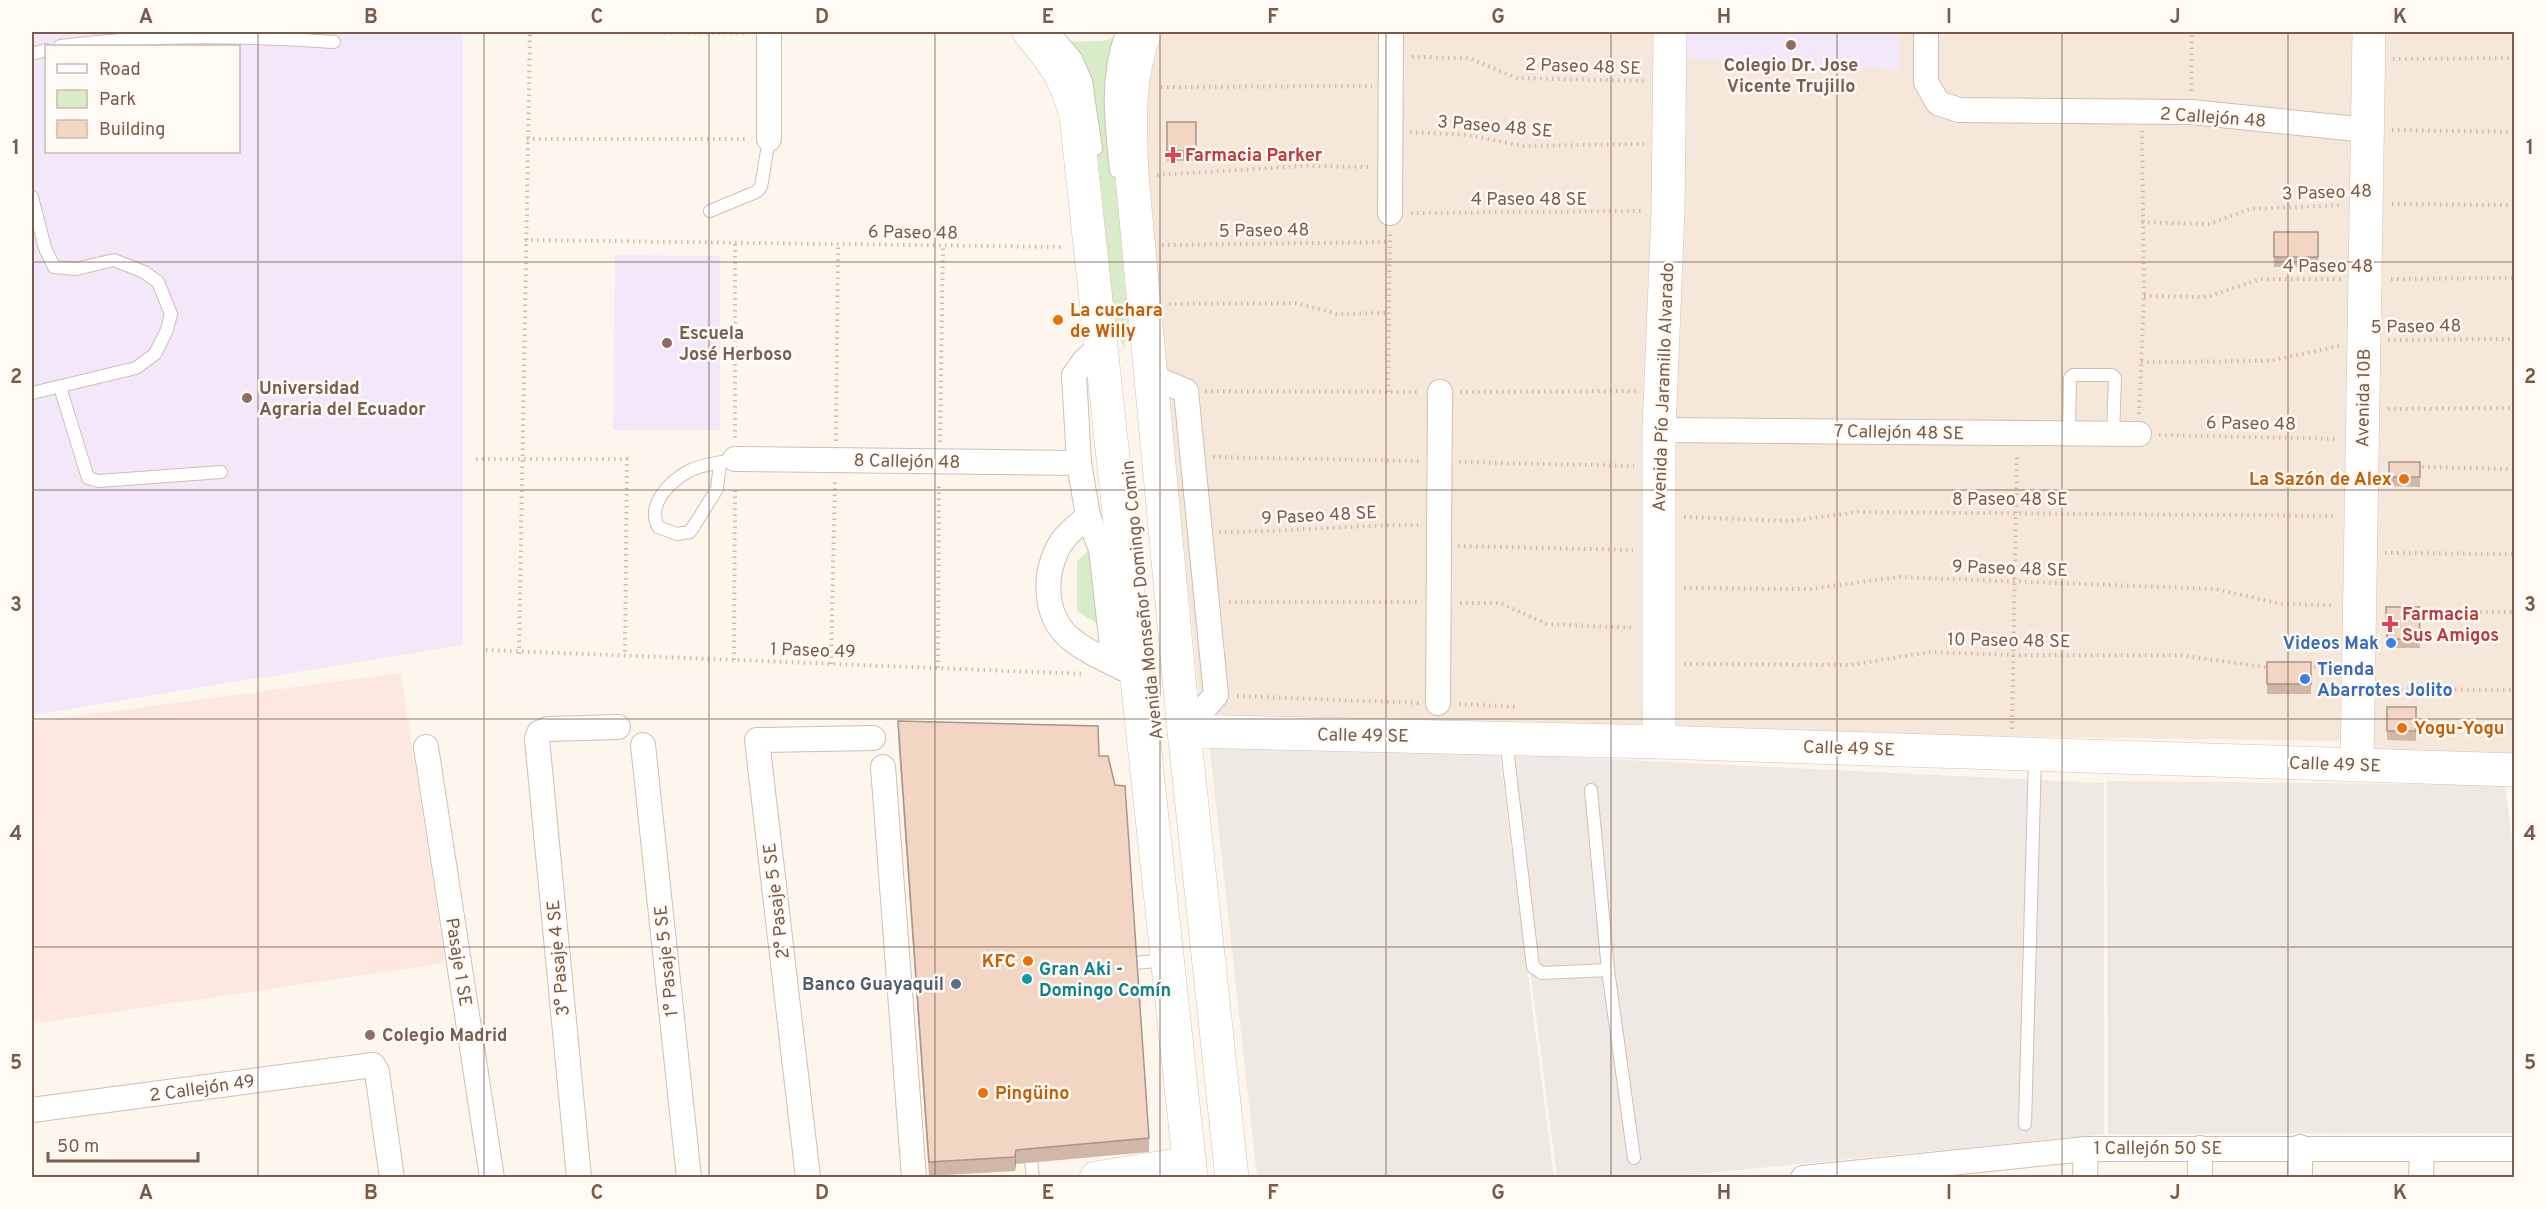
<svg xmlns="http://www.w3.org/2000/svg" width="2546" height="1209" viewBox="0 0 2546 1209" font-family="Overpass,sans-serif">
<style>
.residential{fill:#f5e8da}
.commercial{fill:#fde8e0}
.industrial{fill:#efe9e4}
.education{fill:#f3e8fa;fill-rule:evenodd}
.green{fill:#d8ecc9}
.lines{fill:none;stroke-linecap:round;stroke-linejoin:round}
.lane-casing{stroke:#d1beb0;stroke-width:14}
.street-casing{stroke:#d1beb0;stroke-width:26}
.secondary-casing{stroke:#d6c0b0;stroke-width:34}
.path{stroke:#d9b8a5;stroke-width:4;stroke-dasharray:1.5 4.5;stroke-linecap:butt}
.lane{stroke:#fff;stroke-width:12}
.street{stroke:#fff;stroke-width:24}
.secondary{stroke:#fff;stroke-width:33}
.wall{fill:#d1b7a8}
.shaded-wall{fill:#aa9588}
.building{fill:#f3d5c3;stroke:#aa9588;stroke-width:1.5}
.grid{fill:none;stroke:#7a5c4d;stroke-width:1.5;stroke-opacity:0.55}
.education-dot{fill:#8d6e63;stroke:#fffaf3;stroke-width:2}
.health-dot{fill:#e0444e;stroke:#fffaf3;stroke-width:2}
.food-dot{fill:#e8710a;stroke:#fffaf3;stroke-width:2}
.shop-dot{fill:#3f7fe0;stroke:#fffaf3;stroke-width:2}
.culture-dot{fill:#0f9aa8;stroke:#fffaf3;stroke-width:2}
.service-dot{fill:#5c6f8a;stroke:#fffaf3;stroke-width:2}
.labels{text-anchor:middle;stroke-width:5;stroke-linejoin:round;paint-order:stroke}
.education-label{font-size:18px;font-weight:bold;fill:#785e54;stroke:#fffaf3;text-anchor:start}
.street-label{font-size:18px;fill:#7a5c4d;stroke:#fffaf3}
.health-label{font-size:18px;font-weight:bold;fill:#be3a42;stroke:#fffaf3;text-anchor:start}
.food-label{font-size:18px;font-weight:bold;fill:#c56008;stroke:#fffaf3;text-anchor:start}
.shop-label{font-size:18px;font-weight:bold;fill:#366cbe;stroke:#fffaf3;text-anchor:end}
.culture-label{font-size:18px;font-weight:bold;fill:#0d838f;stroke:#fffaf3;text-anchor:start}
.service-label{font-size:18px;font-weight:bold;fill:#4e5e75;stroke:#fffaf3;text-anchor:end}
.neatline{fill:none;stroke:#7a5c4d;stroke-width:2}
.grid-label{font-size:20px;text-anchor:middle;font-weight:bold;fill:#7a5c4d}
</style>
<rect width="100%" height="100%" fill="#fdf6ec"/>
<!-- residential -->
<g class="residential">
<path d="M1158,32h1205l-13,709 -678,-9 -471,-17 -61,-600z"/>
<path d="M2376,32h138v723l-149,-5z"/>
</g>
<!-- commercial -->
<path class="commercial" d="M401,673l44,290 -413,61v-302z"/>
<!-- industrial -->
<g class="industrial">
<path d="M1209,741l290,10 55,426h-297z"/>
<path d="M1502,754l602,29v351l-437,43h-110z"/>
<path d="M2107,781l398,4 9,71v277l-406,1z"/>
</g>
<!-- education -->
<g class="education">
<path d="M32,32h431v613l-431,70zM46,46h192v106h-192z"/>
<path d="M1683,32h216l1,38 -218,-11z"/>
<path d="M615,255l105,1v174h-107z"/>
</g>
<!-- green -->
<g class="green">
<path d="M1123,37l-11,96 16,189 -4,27 -9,-22 -20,-200 -38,-85 44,-1z"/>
<path d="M1093,546l8,80 -24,-15v-50z"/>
</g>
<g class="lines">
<!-- lane casing -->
<g class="lane-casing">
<g id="lane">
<path d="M1054,32l22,26 10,23 10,68"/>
<path d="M60,46c91,-12 183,-10 274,-4"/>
<path d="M32,54l14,-4"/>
<path d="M1116,171c-5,-48 -11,-94 6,-139"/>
<path d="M32,197l13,51 9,19 22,2 38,-9 30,12 14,10 13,32 -4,16 -12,24 -19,14 -104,25"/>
<path d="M710,211l46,-19 5,-5 8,-48"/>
<path d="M60,387l28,91 11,3 122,-9"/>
<path d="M2069,433l1,-55 3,-3h39l3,3 -2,56"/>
<path d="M720,463l-3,26 -27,43 -13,2 -19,-7c-11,-23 11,-45 31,-56 12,-7 32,-8 46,-12"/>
<path d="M1506,740l27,227 9,6 66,-3"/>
<path d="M1591,790l17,180 26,188"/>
<path d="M1122,964l46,-4"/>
<path d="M2025,1124l10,-368"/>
<path d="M1030,1151l3,27"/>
</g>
</g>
<!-- street casing -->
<g class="street-casing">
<g id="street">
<path d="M1926,32v50l12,21 21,7 232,2 176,18"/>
<path d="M769,139v-107"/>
<path d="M1390,213l1,-181"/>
<path d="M1101,347l-16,13 -11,15 1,17 4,71 9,53 13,33 13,115"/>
<path d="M1150,376l36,15 30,304 -32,36"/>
<path d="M1659,430l480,4"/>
<path d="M735,459l344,4"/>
<path d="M1088,516c-11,10 -25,20 -31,34 -14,29 -12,68 14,89 15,13 36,21 53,30"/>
<path d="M1438,703l2,-311"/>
<path d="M643,745l46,433"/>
<path d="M426,747l66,431"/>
<path d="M883,767l31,411"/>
<path d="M32,1110l341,-45 4,7 15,106"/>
<path d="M2300,1147v31"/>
<path d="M579,1178l-42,-439 2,-6 9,-4 70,-2"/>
<path d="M808,1178l-51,-438 116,-2"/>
<path d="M1803,1178l283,-29h428"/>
<path d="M2085,1178l1,-29"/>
<path d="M2200,1178v-30"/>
<path d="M2421,1178l1,-29"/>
</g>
</g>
<!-- secondary casing -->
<g class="secondary-casing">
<g id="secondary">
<path d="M1029,32c26,31 37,45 47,84l115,1062"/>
<path d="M1145,32c-18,45 -15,95 -13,144l52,555 48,447"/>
<path d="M1184,731l475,11 855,28"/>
<path d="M1659,742v-312l9,-219 2,-179"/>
<path d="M2357,765l12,-733"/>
<path d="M1096,1178l94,-15"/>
</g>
</g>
<!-- path -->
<g class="path">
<path d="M610,32l137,1"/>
<path d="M1412,57l57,1 48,20 127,3"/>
<path d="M2393,59l121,-1"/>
<path d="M1161,87l211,-1"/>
<path d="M2191,91l1,-59"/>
<path d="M2392,130l122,2"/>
<path d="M1410,132l58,3 55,11 121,-2"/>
<path d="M527,139h221"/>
<path d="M1157,175l144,-9 70,1"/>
<path d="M2392,204l122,1"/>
<path d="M1411,213l232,-2"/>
<path d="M2142,222l67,2 41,-15 93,-4"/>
<path d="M525,240l540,7"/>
<path d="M735,244v194"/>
<path d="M1162,245l228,-3"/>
<path d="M2391,279l123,-1"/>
<path d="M2144,296l63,1 54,-18h80"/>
<path d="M1169,304l128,-1 40,11 52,-1"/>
<path d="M2388,340l126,-1"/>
<path d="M2141,362l128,-1 70,-15"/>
<path d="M1205,391l215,1"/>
<path d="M1388,392l2,-160"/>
<path d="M1460,392l176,-1"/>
<path d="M2388,409l126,-1"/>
<path d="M2139,414l5,-118 -2,-165"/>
<path d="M2159,435l179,4"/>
<path d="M836,441l2,-197"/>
<path d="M940,442l3,-196"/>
<path d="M1213,457l206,4"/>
<path d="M476,459h151l-2,197"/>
<path d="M1459,462l175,4"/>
<path d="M2416,467l98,2"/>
<path d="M1684,517l106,4 68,-9 478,4"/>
<path d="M1219,532c67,0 132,-7 199,-7"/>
<path d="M1458,546l175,4"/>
<path d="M2385,553l129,1"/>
<path d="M1684,588l126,1 88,-12 318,12 65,15 52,1"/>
<path d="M1229,602h190"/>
<path d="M1460,603h40l47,21 87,4"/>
<path d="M2414,612h100"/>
<path d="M486,650l599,24"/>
<path d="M519,654l11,-622"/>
<path d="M734,660l1,-173"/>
<path d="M831,664l4,-182"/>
<path d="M1684,664l166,1 80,-13 84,3h165l92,13"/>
<path d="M2308,667l26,-1"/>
<path d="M938,668l1,-185"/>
<path d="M2383,689l131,1"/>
<path d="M1237,696l182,7"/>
<path d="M1459,704l59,3"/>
<path d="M2012,729l5,-274"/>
</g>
<!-- lane -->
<use href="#lane" class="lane"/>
<!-- street -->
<use href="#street" class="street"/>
<!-- secondary -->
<use href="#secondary" class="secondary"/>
</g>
<!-- wall -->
<g class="wall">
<rect x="1167" y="122" width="29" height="39"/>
<rect x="2274" y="232" width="44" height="35"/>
<path d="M2389,462h31v25l-31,-1z"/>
<path d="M2386,607h33l1,41h-33z"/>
<rect x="2267" y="662" width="44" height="32"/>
<path d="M2387,707h29v34l-29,-1z"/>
<path d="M898,721l201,35 50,382v14l-133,12 -1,7 -86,5 -31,-440z"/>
</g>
<!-- shaded-wall -->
<path class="shaded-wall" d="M1016,1150v14l-1,7v-14z"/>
<!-- building -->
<g class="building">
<rect x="1167" y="122" width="29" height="29"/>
<rect x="2274" y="232" width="44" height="25"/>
<rect x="2389" y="462" width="31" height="15"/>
<path d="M2386,607h33l1,32h-33z"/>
<rect x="2267" y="662" width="44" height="22"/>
<rect x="2387" y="707" width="29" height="24"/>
<path d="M898,721l200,5 1,30h9l7,29 10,1 24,352 -133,12 -1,7 -86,5z"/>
</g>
<!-- grid -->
<path class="grid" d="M258,32v1146M484,32v1146M709,32v1146M935,32v1146M1160,32v1146M1386,32v1146M1611,32v1146M1837,32v1146M2062,32v1146M2288,32v1146M32,262h2482M32,490h2482M32,719h2482M32,947h2482"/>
<!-- markers -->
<g class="education-dot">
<circle cx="1791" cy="45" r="6"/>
<circle cx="667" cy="343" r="6"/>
<circle cx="247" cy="398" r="6"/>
<circle cx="370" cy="1035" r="6"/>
</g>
<g class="health-dot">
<path d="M1170 146h6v6h6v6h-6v6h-6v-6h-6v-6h6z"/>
<path d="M2387 615h6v6h6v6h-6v6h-6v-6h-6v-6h6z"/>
</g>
<g class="food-dot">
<circle cx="1058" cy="320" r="6"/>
<circle cx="2404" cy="479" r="6"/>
<circle cx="2402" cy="728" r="6"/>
<circle cx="1028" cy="961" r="6"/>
<circle cx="983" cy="1093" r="6"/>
</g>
<g class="shop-dot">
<circle cx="2391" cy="643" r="6"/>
<circle cx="2305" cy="679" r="6"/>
</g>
<circle class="culture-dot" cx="1027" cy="979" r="6"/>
<circle class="service-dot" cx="956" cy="984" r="6"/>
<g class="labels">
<!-- education labels -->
<g class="education-label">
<text x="1791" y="71" text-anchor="middle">Colegio Dr. Jose<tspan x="1791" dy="21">Vicente Trujillo</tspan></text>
<text x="679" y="339">Escuela<tspan x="679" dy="21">José Herboso</tspan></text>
<text x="259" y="394">Universidad<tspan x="259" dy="21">Agraria del Ecuador</tspan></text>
<text x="382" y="1041">Colegio Madrid</text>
</g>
<!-- street labels -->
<g class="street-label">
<text transform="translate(1583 66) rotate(2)" y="6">2 Paseo 48 SE</text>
<text transform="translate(2213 117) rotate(4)" y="6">2 Callejón 48</text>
<text transform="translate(1495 126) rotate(5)" y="6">3 Paseo 48 SE</text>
<text transform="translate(2327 192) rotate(-2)" y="6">3 Paseo 48</text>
<text x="1529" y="205">4 Paseo 48 SE</text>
<text transform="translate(1264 230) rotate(-1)" y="6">5 Paseo 48</text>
<text transform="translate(913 232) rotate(1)" y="6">6 Paseo 48</text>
<text x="2328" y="272">4 Paseo 48</text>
<text transform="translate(2416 326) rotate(-1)" y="6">5 Paseo 48</text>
<text transform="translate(1663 387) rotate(-88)" y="6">Avenida Pío Jaramillo Alvarado</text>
<text transform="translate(2363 398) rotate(-89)" y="6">Avenida 10B</text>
<text transform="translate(2251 423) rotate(1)" y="6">6 Paseo 48</text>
<text transform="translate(1899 432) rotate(1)" y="6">7 Callejón 48 SE</text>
<text transform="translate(907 461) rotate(1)" y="6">8 Callejón 48</text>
<text x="2010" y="505">8 Paseo 48 SE</text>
<text transform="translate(1319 515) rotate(-3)" y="6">9 Paseo 48 SE</text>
<text transform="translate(2010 568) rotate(2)" y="6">9 Paseo 48 SE</text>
<text transform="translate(1142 600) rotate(-96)" y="6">Avenida Monseñor Domingo Comin</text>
<text transform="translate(2009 640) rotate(1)" y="6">10 Paseo 48 SE</text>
<text transform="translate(813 650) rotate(2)" y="6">1 Paseo 49</text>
<text transform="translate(1363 735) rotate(1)" y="6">Calle 49 SE</text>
<text transform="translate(1849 748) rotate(2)" y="6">Calle 49 SE</text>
<text transform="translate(2335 764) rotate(2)" y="6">Calle 49 SE</text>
<text transform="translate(776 901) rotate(-97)" y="6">2° Pasaje 5 SE</text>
<text transform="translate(558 958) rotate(-95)" y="6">3° Pasaje 4 SE</text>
<text transform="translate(666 961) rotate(-96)" y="6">1° Pasaje 5 SE</text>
<text transform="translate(459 962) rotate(81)" y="6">Pasaje 1 SE</text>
<text transform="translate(202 1088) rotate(-8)" y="6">2 Callejón 49</text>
<text x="2158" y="1154">1 Callejón 50 SE</text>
</g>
<!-- health labels -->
<g class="health-label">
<text x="1185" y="161">Farmacia Parker</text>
<text x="2402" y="620">Farmacia<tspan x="2402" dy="21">Sus Amigos</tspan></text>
</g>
<!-- food labels -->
<g class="food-label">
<text x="1070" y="316">La cuchara<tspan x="1070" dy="21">de Willy</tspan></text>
<text x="2392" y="485" text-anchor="end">La Sazón de Alex</text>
<text x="2414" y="734">Yogu-Yogu</text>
<text x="1016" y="967" text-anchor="end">KFC</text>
<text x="995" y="1099">Pingüino</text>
</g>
<!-- shop labels -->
<g class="shop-label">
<text x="2379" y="649">Videos Mak</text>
<text x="2317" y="675" text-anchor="start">Tienda<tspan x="2317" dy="21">Abarrotes Jolito</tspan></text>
</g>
<!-- culture labels -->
<g class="culture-label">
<text x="1039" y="975">Gran Aki -<tspan x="1039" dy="21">Domingo Comín</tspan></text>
</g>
<!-- service labels -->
<g class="service-label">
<text x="944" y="990">Banco Guayaquil</text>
</g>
</g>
<!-- border -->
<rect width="2546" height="1209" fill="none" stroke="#fffaf3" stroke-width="66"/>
<!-- legend -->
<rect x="45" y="45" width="195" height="108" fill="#fffaf3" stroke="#cabbb1" stroke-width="1.5"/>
<rect x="57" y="64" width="30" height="9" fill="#ffffff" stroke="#cabbb1" stroke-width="1.5"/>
<text x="99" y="75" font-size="18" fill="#7a5c4d">Road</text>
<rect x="57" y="90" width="30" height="18" fill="#d8ecc9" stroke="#cabbb1" stroke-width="1.5"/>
<text x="99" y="105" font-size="18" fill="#7a5c4d">Park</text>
<rect x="57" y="120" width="30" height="18" fill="#f3d5c3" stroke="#cabbb1" stroke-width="1.5"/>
<text x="99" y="135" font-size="18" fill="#7a5c4d">Building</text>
<!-- scale -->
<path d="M48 1152v9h150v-9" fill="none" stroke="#7a5c4d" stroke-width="3"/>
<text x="57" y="1152" font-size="18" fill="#7a5c4d" stroke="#fffaf3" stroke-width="4.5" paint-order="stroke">50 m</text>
<rect x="33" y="33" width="2480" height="1143" class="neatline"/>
<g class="grid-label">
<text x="146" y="23">A</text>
<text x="371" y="23">B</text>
<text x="597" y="23">C</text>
<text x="822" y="23">D</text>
<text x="1048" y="23">E</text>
<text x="1273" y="23">F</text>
<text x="1498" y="23">G</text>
<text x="1724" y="23">H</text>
<text x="1949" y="23">I</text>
<text x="2175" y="23">J</text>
<text x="2400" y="23">K</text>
<text x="16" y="154">1</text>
<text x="2530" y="154">1</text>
<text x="16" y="383">2</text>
<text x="2530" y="383">2</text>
<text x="16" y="611">3</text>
<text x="2530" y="611">3</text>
<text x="16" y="840">4</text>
<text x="2530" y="840">4</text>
<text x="16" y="1069">5</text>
<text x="2530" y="1069">5</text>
<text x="146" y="1199">A</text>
<text x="371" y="1199">B</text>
<text x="597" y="1199">C</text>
<text x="822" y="1199">D</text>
<text x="1048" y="1199">E</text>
<text x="1273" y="1199">F</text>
<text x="1498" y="1199">G</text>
<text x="1724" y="1199">H</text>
<text x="1949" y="1199">I</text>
<text x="2175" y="1199">J</text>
<text x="2400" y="1199">K</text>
</g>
</svg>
